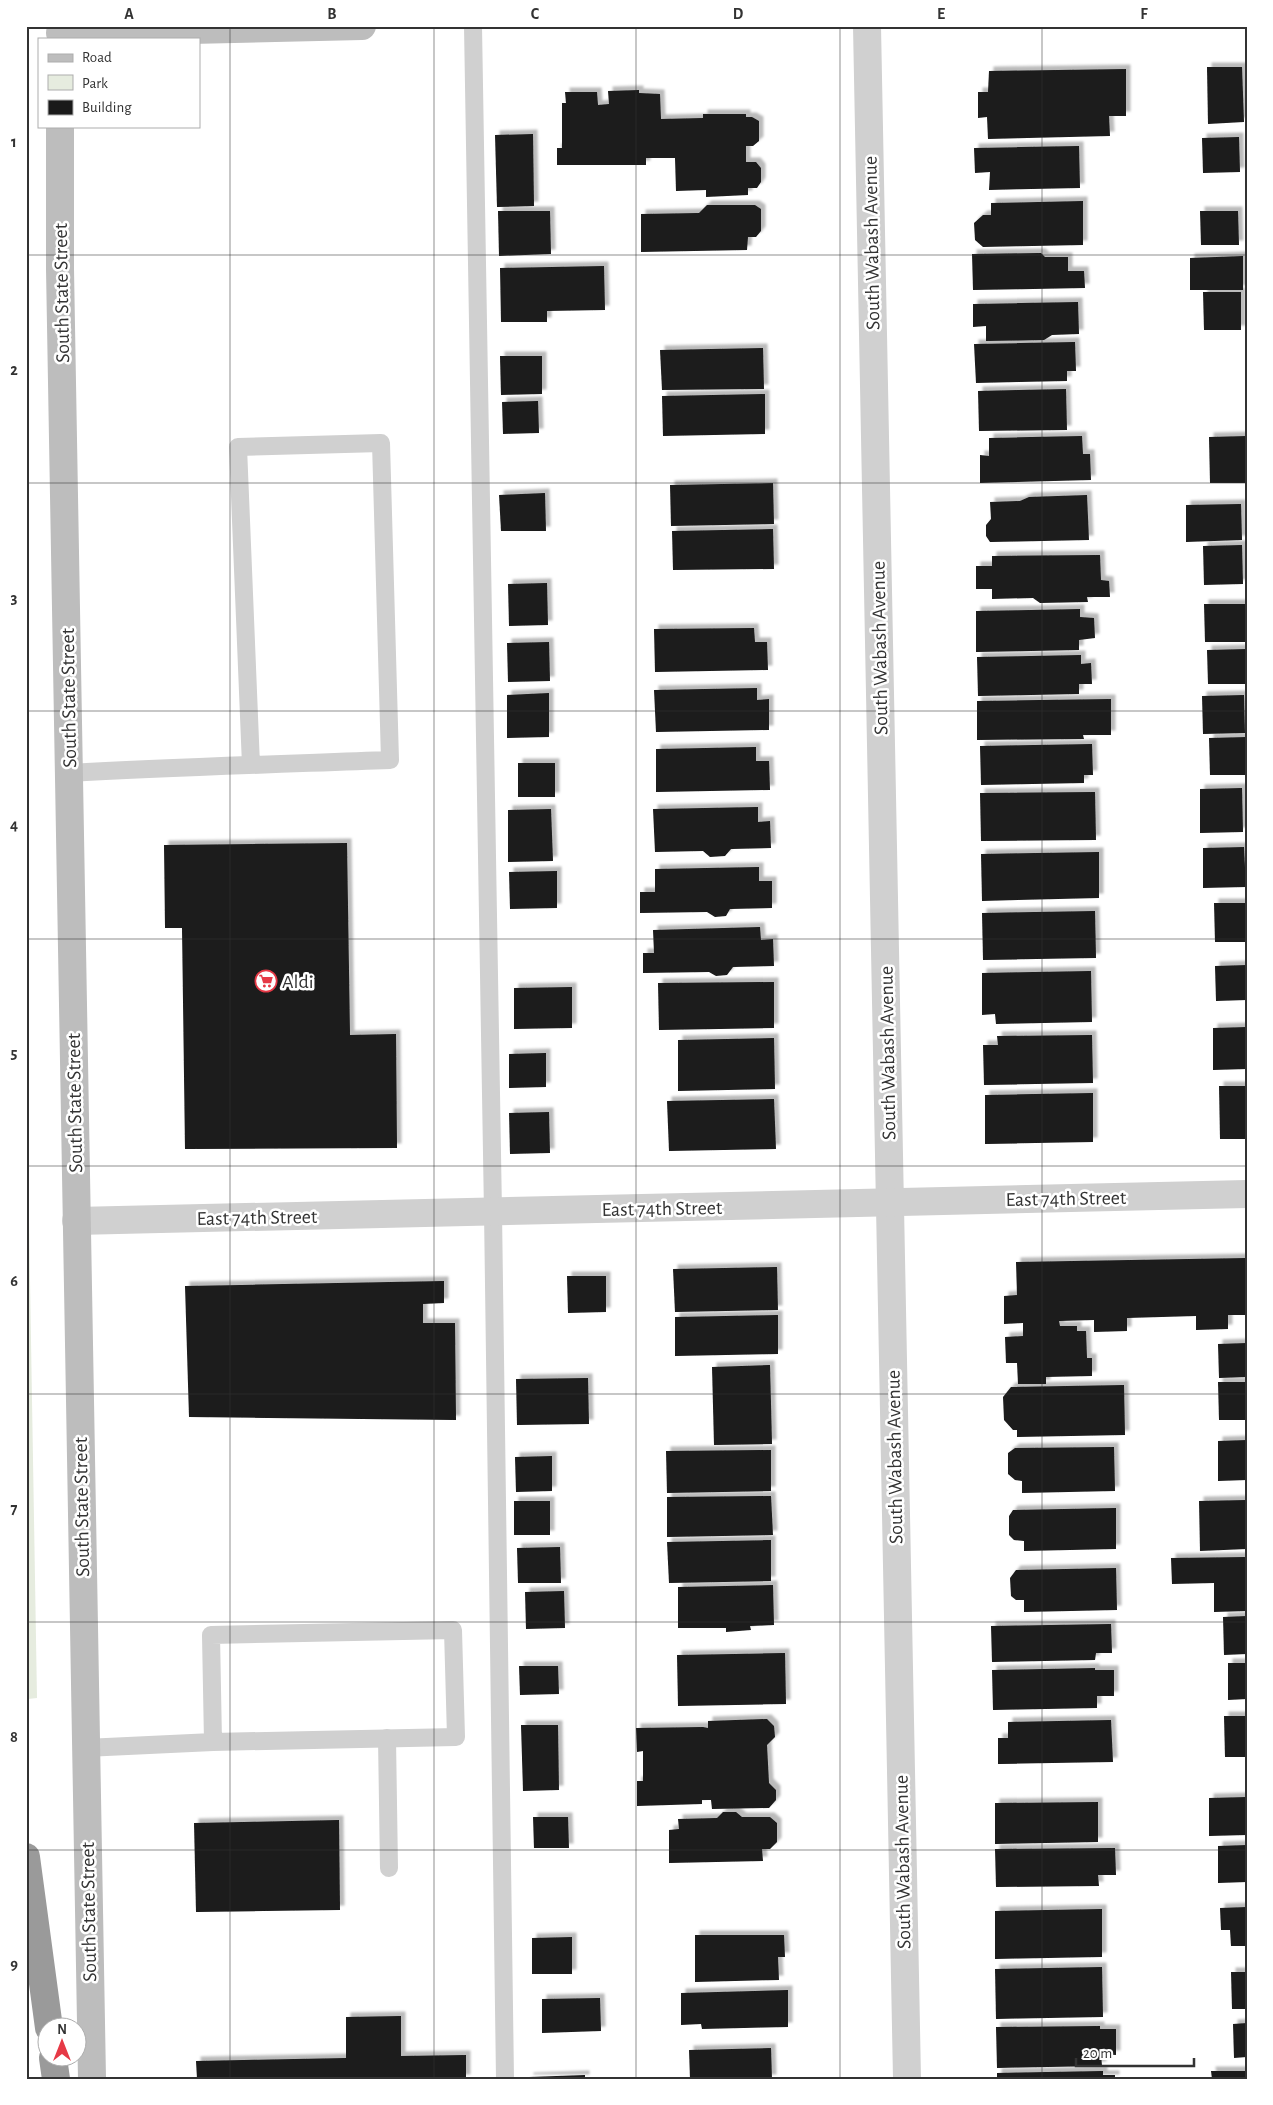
<svg xmlns="http://www.w3.org/2000/svg" width="1273" height="2105" viewBox="0 0 1273 2105" font-family="'Alegreya Sans',sans-serif">
<style>
.green{fill:#e6ecdf}
.building{fill:#1a1a1a;filter:url(#shadow)}
.lines{fill:none;stroke-linecap:round;stroke-linejoin:round}
.lane{stroke:#d0d0d0;stroke-width:18}
.street{stroke:#d0d0d0;stroke-width:28}
.secondary{stroke:#bdbdbd;stroke-width:28}
.highway{stroke:#9a9a9a;stroke-width:28}
.grid{fill:none;stroke:#333;stroke-width:1;stroke-opacity:0.55}
.labels{text-anchor:middle;stroke-width:5;stroke-linejoin:round;paint-order:stroke}
.street-label{font-size:20px;fill:#333;stroke:#fff}
.poi-label{font-size:20px;fill:#333;stroke:#fff;text-anchor:start}
.neatline{fill:none;stroke:#333;stroke-width:2}
.grid-label{font-size:16px;text-anchor:middle;font-weight:bold;fill:#333}
</style>
<defs>
<filter id="shadow"><feDropShadow dx="4.5" dy="-4.5" stdDeviation="1" flood-color="#0004"/></filter>
</defs>
<rect width="100%" height="100%" fill="#fff"/>
<!-- green -->
<path class="green" d="M26,1041l11,657 -9,1 -2,-16z"/>
<!-- building -->
<g class="building">
<path d="M1207,67h35l2,55 -36,2z"/>
<path d="M1126,69v47h-17l1,20 -122,3 -1,-22 -9,1v-26h10l1,-21z"/>
<path d="M639,90v3l21,1 1,25 42,-1v-4h43v3h6l7,4v20l-6,5h-7v16h10l5,6v14l-4,6h-9v7l-42,2v-7l-30,1 -1,-33h-29v7h-89v-17h5v-45h4l-1,-11h32l1,13 11,-1 -1,-13z"/>
<path d="M533,134l1,72 -37,1 -2,-72z"/>
<path d="M1239,137l1,35 -37,1 -1,-35z"/>
<path d="M1079,146l1,42 -91,2 1,-18 -15,1 -1,-25z"/>
<path d="M1083,201v44l-100,2 -8,-7 -1,-17 9,-8h8v-12z"/>
<path d="M707,205h48l6,4v22l-5,6h-8l-1,13 -106,2v-38l58,-1z"/>
<path d="M498,211h52l1,43 -52,2z"/>
<path d="M1200,211h38l1,34h-38z"/>
<path d="M1041,253l4,4h23v14h16l1,17 -112,2 -1,-36z"/>
<path d="M1243,256v34h-53v-32z"/>
<path d="M604,266l1,44 -58,1v11h-46l-1,-54z"/>
<path d="M1203,292h38v38h-37z"/>
<path d="M1078,302l1,32 -27,1 -8,5 -58,1v-15l-13,1v-23z"/>
<path d="M1075,342l1,29h-9v10l-91,2 -2,-39z"/>
<path d="M763,348l1,41 -102,1 -2,-40z"/>
<path d="M500,356h42v38l-41,1z"/>
<path d="M1066,389l1,41 -88,1 -1,-40z"/>
<path d="M765,394v40l-102,2 -1,-40z"/>
<path d="M538,401l1,32 -36,1 -1,-32z"/>
<path d="M1082,436l1,18h7l1,26 -111,3v-28l9,1v-18z"/>
<path d="M1247,436v47h-37l-1,-46z"/>
<path d="M773,483l1,41 -103,2 -1,-41z"/>
<path d="M545,493l1,38h-45l-2,-36z"/>
<path d="M1087,495l2,45 -99,2 -4,-6v-11l5,-6 -1,-17 30,-1 9,-4z"/>
<path d="M1241,504l1,36 -56,2v-37z"/>
<path d="M773,529l1,40 -101,1 -1,-39z"/>
<path d="M1242,545l1,39 -39,1 -1,-39z"/>
<path d="M1100,555l1,25 8,1 1,16h-23l1,5 -48,1 -7,-5 -41,1v-10h-16v-23h16v-10z"/>
<path d="M547,583l1,42 -39,1 -1,-42z"/>
<path d="M1204,604h41l1,38h-41z"/>
<path d="M1080,609v8l14,1 1,20 -16,2v10l-103,2v-41z"/>
<path d="M754,628l1,14h12l1,28 -113,2 -1,-43z"/>
<path d="M549,642l1,39 -42,1 -1,-39z"/>
<path d="M1247,649v35h-39l-1,-34z"/>
<path d="M1081,655v9l10,-1 1,21h-13v10l-101,2 -1,-39z"/>
<path d="M757,688v12l12,-1v31l-113,2 -2,-42z"/>
<path d="M549,693v44l-42,1v-43z"/>
<path d="M1244,695l1,38 -42,1 -1,-38z"/>
<path d="M1111,699v36h-28l1,4 -107,1v-39z"/>
<path d="M1247,737v38h-37l-1,-37z"/>
<path d="M1092,744l1,31h-9v8l-103,2 -1,-39z"/>
<path d="M756,747v14h13l1,29 -114,2v-43z"/>
<rect x="518" y="763" width="37" height="34"/>
<path d="M1242,788l1,44 -43,1v-44z"/>
<path d="M1095,792l1,48 -115,1 -1,-48z"/>
<path d="M758,807v15l12,-1 1,27 -40,1 -6,7 -15,1 -7,-6 -48,1 -2,-43z"/>
<path d="M551,809l2,52 -45,1v-52z"/>
<path d="M347,843l3,192 46,-1 1,114 -212,1 -3,-221h-17l-1,-83z"/>
<path d="M1244,847l2,40 -43,1v-40z"/>
<path d="M1099,852v46l-117,3 -1,-47z"/>
<path d="M759,867v14h13v27l-42,1 -4,7 -11,1 -8,-5 -67,1v-21h15v-23z"/>
<path d="M557,871v37l-47,1 -1,-37z"/>
<path d="M1214,903h33v39h-32z"/>
<path d="M1095,911l1,47 -113,2 -1,-47z"/>
<path d="M760,927l1,13 12,-1 1,27 -41,1 -6,8 -11,1 -7,-4 -66,1v-20h11l-1,-23z"/>
<path d="M1247,965v35l-31,1 -1,-35z"/>
<path d="M1091,971l1,51 -96,2 -1,-10 -13,1v-42z"/>
<path d="M774,982v46l-115,2 -1,-47z"/>
<path d="M572,987v41l-58,1v-41z"/>
<path d="M1247,1027v42l-34,1v-42z"/>
<path d="M1092,1035l1,48 -109,2 -1,-40h15l-1,-9z"/>
<path d="M774,1038l1,51 -97,2v-51z"/>
<path d="M546,1053v34l-37,1v-34z"/>
<path d="M1219,1086h28v53h-27z"/>
<path d="M1093,1093v49l-108,2v-49z"/>
<path d="M774,1099l2,50 -107,2 -2,-50z"/>
<path d="M549,1112l1,41 -40,1 -1,-41z"/>
<path d="M1247,1258v57h-19v14l-32,1v-14l-69,2v13l-33,1v-12l-35,1 1,5h17v5h9l1,27h5v18l-46,1v7h-28l-1,-21h-11l-1,-26 18,-1v-13l-19,1v-28l13,-1 -1,-33z"/>
<path d="M777,1267l1,43 -103,2 -2,-43z"/>
<path d="M567,1276h39v36l-38,1z"/>
<path d="M444,1281v22l-21,1v19h32l1,97 -267,-3 -4,-131z"/>
<path d="M778,1315v39l-103,2v-39z"/>
<path d="M1247,1343v34l-28,1 -1,-34z"/>
<path d="M770,1365l2,79 -58,1 -2,-78z"/>
<path d="M588,1378l1,46 -72,1 -1,-46z"/>
<path d="M1218,1382h29v38h-28z"/>
<path d="M1124,1385l1,50 -108,2v-7h-4l-9,-10 -1,-23 8,-10z"/>
<path d="M1247,1440v40l-29,1v-40z"/>
<path d="M1114,1447l1,44 -93,2v-12l-7,-1 -7,-6v-21l7,-5z"/>
<path d="M771,1450v41l-104,2 -1,-42z"/>
<path d="M552,1456v35l-36,1 -1,-35z"/>
<path d="M771,1496l2,39 -106,2v-40z"/>
<path d="M1247,1500v49l-47,2 -1,-50z"/>
<rect x="514" y="1501" width="36" height="34"/>
<path d="M1116,1508v41l-92,2v-10l-10,-1 -5,-5v-19l4,-6z"/>
<path d="M771,1540v41l-102,2 -2,-41z"/>
<path d="M560,1547l1,36h-43l-1,-35z"/>
<path d="M1247,1557v54l-33,1v-29l-42,1 -1,-26z"/>
<path d="M1116,1568l1,42 -93,2v-12h-8l-5,-4 -1,-18 6,-8z"/>
<path d="M773,1585l1,40 -24,1 1,4 -25,2v-4h-48v-41z"/>
<path d="M564,1591l1,37 -39,1 -1,-37z"/>
<path d="M1247,1616v38l-23,1 -1,-38z"/>
<path d="M1111,1624l1,29h-16l-1,7 -103,2 -1,-36z"/>
<path d="M785,1653l1,51 -108,2 -1,-51z"/>
<path d="M1228,1663h19v36l-19,1z"/>
<path d="M519,1666h39l1,28 -39,1z"/>
<path d="M1095,1668v2h19v26h-17v12l-104,2 -1,-40z"/>
<path d="M1224,1716h23v41h-22z"/>
<path d="M767,1719l7,7 1,11 -8,8 2,38 7,7v10l-7,8 -57,1 -1,-9h-9v4l-65,2v-25h6v-30l-6,1 -1,-24 67,-1 5,1v-7z"/>
<path d="M1111,1720l2,42 -115,2v-26h10v-16z"/>
<path d="M521,1725h37l1,65 -36,1z"/>
<path d="M1247,1797v38l-38,1v-38z"/>
<path d="M1098,1802v40l-103,2v-41z"/>
<path d="M723,1812h13l6,5h28l7,6v19l-7,7h-8l1,12 -94,2v-33l10,-1 -1,-10 39,-1z"/>
<path d="M533,1817h35l1,31h-35z"/>
<path d="M339,1820l1,90 -144,2 -2,-89z"/>
<path d="M1247,1845v37l-29,1v-37z"/>
<path d="M1115,1848l1,27h-18l1,11 -103,1 -1,-38z"/>
<path d="M1247,1907v39h-16l-1,-16h-9l-1,-22z"/>
<path d="M1102,1909v48l-107,2v-48z"/>
<path d="M695,1935h89l1,22h-7l1,23 -84,2z"/>
<path d="M572,1937v37h-40v-36z"/>
<path d="M1102,1967l1,50 -107,2 -1,-50z"/>
<path d="M1231,1972h16v37h-15z"/>
<path d="M788,1990v37l-86,2 -1,-5 -20,1v-32z"/>
<path d="M600,1998l1,33 -59,2v-34z"/>
<path d="M401,2016v40l65,-1v24h-269l-1,-18 150,-3v-41z"/>
<path d="M1247,2023v34l-13,1 -1,-34z"/>
<path d="M1100,2026v3h16v26l-15,-1 1,12 -105,2 -1,-41z"/>
<path d="M771,2048l1,31h-82l-1,-29z"/>
<path d="M1103,2071v4h12v4h-118v-6z"/>
<path d="M1211,2071h36v8h-35z"/>
<path d="M585,2075v4h-56v-2z"/>
</g>
<g class="lines">
<!-- lane -->
<g class="lane">
<path d="M473,26l20,1186 12,867"/>
<path d="M69,773c107,-6 214,-9 321,-13l-9,-317 -143,4 13,318"/>
<path d="M387,1738l2,130"/>
<path d="M85,1748l128,-6 243,-5 -3,-107 -242,5 2,107"/>
</g>
<!-- street -->
<g class="street">
<path d="M867,26l40,2053"/>
<path d="M76,1221l1171,-27"/>
</g>
<!-- secondary -->
<g class="secondary">
<path d="M60,33l302,-7"/>
<path d="M60,126v143l32,1810"/>
</g>
<!-- highway -->
<g class="highway">
<path d="M26,1857l23,171"/>
<path d="M53,2058l3,21"/>
</g>
</g>
<!-- grid -->
<path class="grid" d="M230,26v2053M434,26v2053M636,26v2053M840,26v2053M1042,26v2053M26,255h1221M26,483h1221M26,711h1221M26,939h1221M26,1166h1221M26,1394h1221M26,1622h1221M26,1850h1221"/>
<!-- icons -->
<defs>
<g id="supermarket-ring" transform="scale(1.125)"><circle r="9.5" fill="#fff" stroke="#e63946" stroke-width="1.5"/><path d="M-6-5.5h2.5l.6 2H6L4.5 2H-2.5L-4.4-4H-6ZM-1.5 3.2a1.3 1.3 0 1 0 .1 0ZM3 3.2a1.3 1.3 0 1 0 .1 0Z" fill="#e63946"/></g>
</defs>
<g fill-rule="evenodd">
<use href="#supermarket-ring" x="266" y="981"/>
</g>
<g class="labels">
<!-- street labels -->
<g class="street-label">
<text transform="translate(871 243) rotate(-91)" y="7">South Wabash Avenue</text>
<text transform="translate(61 293) rotate(-91)" y="7">South State Street</text>
<text transform="translate(879 648) rotate(-91)" y="7">South Wabash Avenue</text>
<text transform="translate(68 698) rotate(-91)" y="7">South State Street</text>
<text transform="translate(887 1053) rotate(-91)" y="7">South Wabash Avenue</text>
<text transform="translate(74 1103) rotate(-91)" y="7">South State Street</text>
<text transform="translate(1066 1198) rotate(-1)" y="7">East 74th Street</text>
<text transform="translate(662 1208) rotate(-1)" y="7">East 74th Street</text>
<text transform="translate(257 1217) rotate(-1)" y="7">East 74th Street</text>
<text transform="translate(894 1457) rotate(-91)" y="7">South Wabash Avenue</text>
<text transform="translate(81 1507) rotate(-91)" y="7">South State Street</text>
<text transform="translate(902 1862) rotate(-91)" y="7">South Wabash Avenue</text>
<text transform="translate(88 1912) rotate(-91)" y="7">South State Street</text>
</g>
<!-- poi labels -->
<g class="poi-label">
<text x="282" y="988">Aldi</text>
</g>
</g>
<!-- border -->
<rect width="1273" height="2105" fill="none" stroke="#ffffff" stroke-width="55"/>
<!-- legend -->
<rect x="38" y="38" width="162" height="90" fill="#ffffff" stroke="#adadad"/>
<rect x="48" y="54" width="25" height="8" fill="#bdbdbd" stroke="#adadad"/>
<text x="82" y="62" font-size="15" fill="#333333">Road</text>
<rect x="48" y="75" width="25" height="15" fill="#e6ecdf" stroke="#adadad"/>
<text x="82" y="88" font-size="15" fill="#333333">Park</text>
<rect x="48" y="100" width="25" height="15" fill="#1a1a1a" stroke="#adadad"/>
<text x="82" y="112" font-size="15" fill="#333333">Building</text>
<!-- north arrow -->
<g transform="translate(62 2042)"><circle r="24" fill="#ffffff" stroke="#adadad"/>
<path d="M0-4L9 19L0 12L-9 19Z" fill="#e63946"/>
<text y="-8" font-size="14" font-weight="bold" text-anchor="middle" fill="#333333">N</text>
</g>
<!-- scale -->
<path d="M1076 2058v8h118v-8" fill="none" stroke="#333333" stroke-width="2.5"/>
<text x="1083" y="2058" font-size="15" fill="#333333" stroke="#ffffff" stroke-width="4" paint-order="stroke">20 m</text>
<rect x="28" y="28" width="1218" height="2050" class="neatline"/>
<g class="grid-label">
<text x="129" y="19">A</text>
<text x="332" y="19">B</text>
<text x="535" y="19">C</text>
<text x="738" y="19">D</text>
<text x="941" y="19">E</text>
<text x="1144" y="19">F</text>
<text x="14" y="147">1</text>
<text x="14" y="375">2</text>
<text x="14" y="603">3</text>
<text x="14" y="830">4</text>
<text x="14" y="1058">5</text>
<text x="14" y="1286">6</text>
<text x="14" y="1514">7</text>
<text x="14" y="1742">8</text>
<text x="14" y="1969">9</text>
</g>
</svg>
